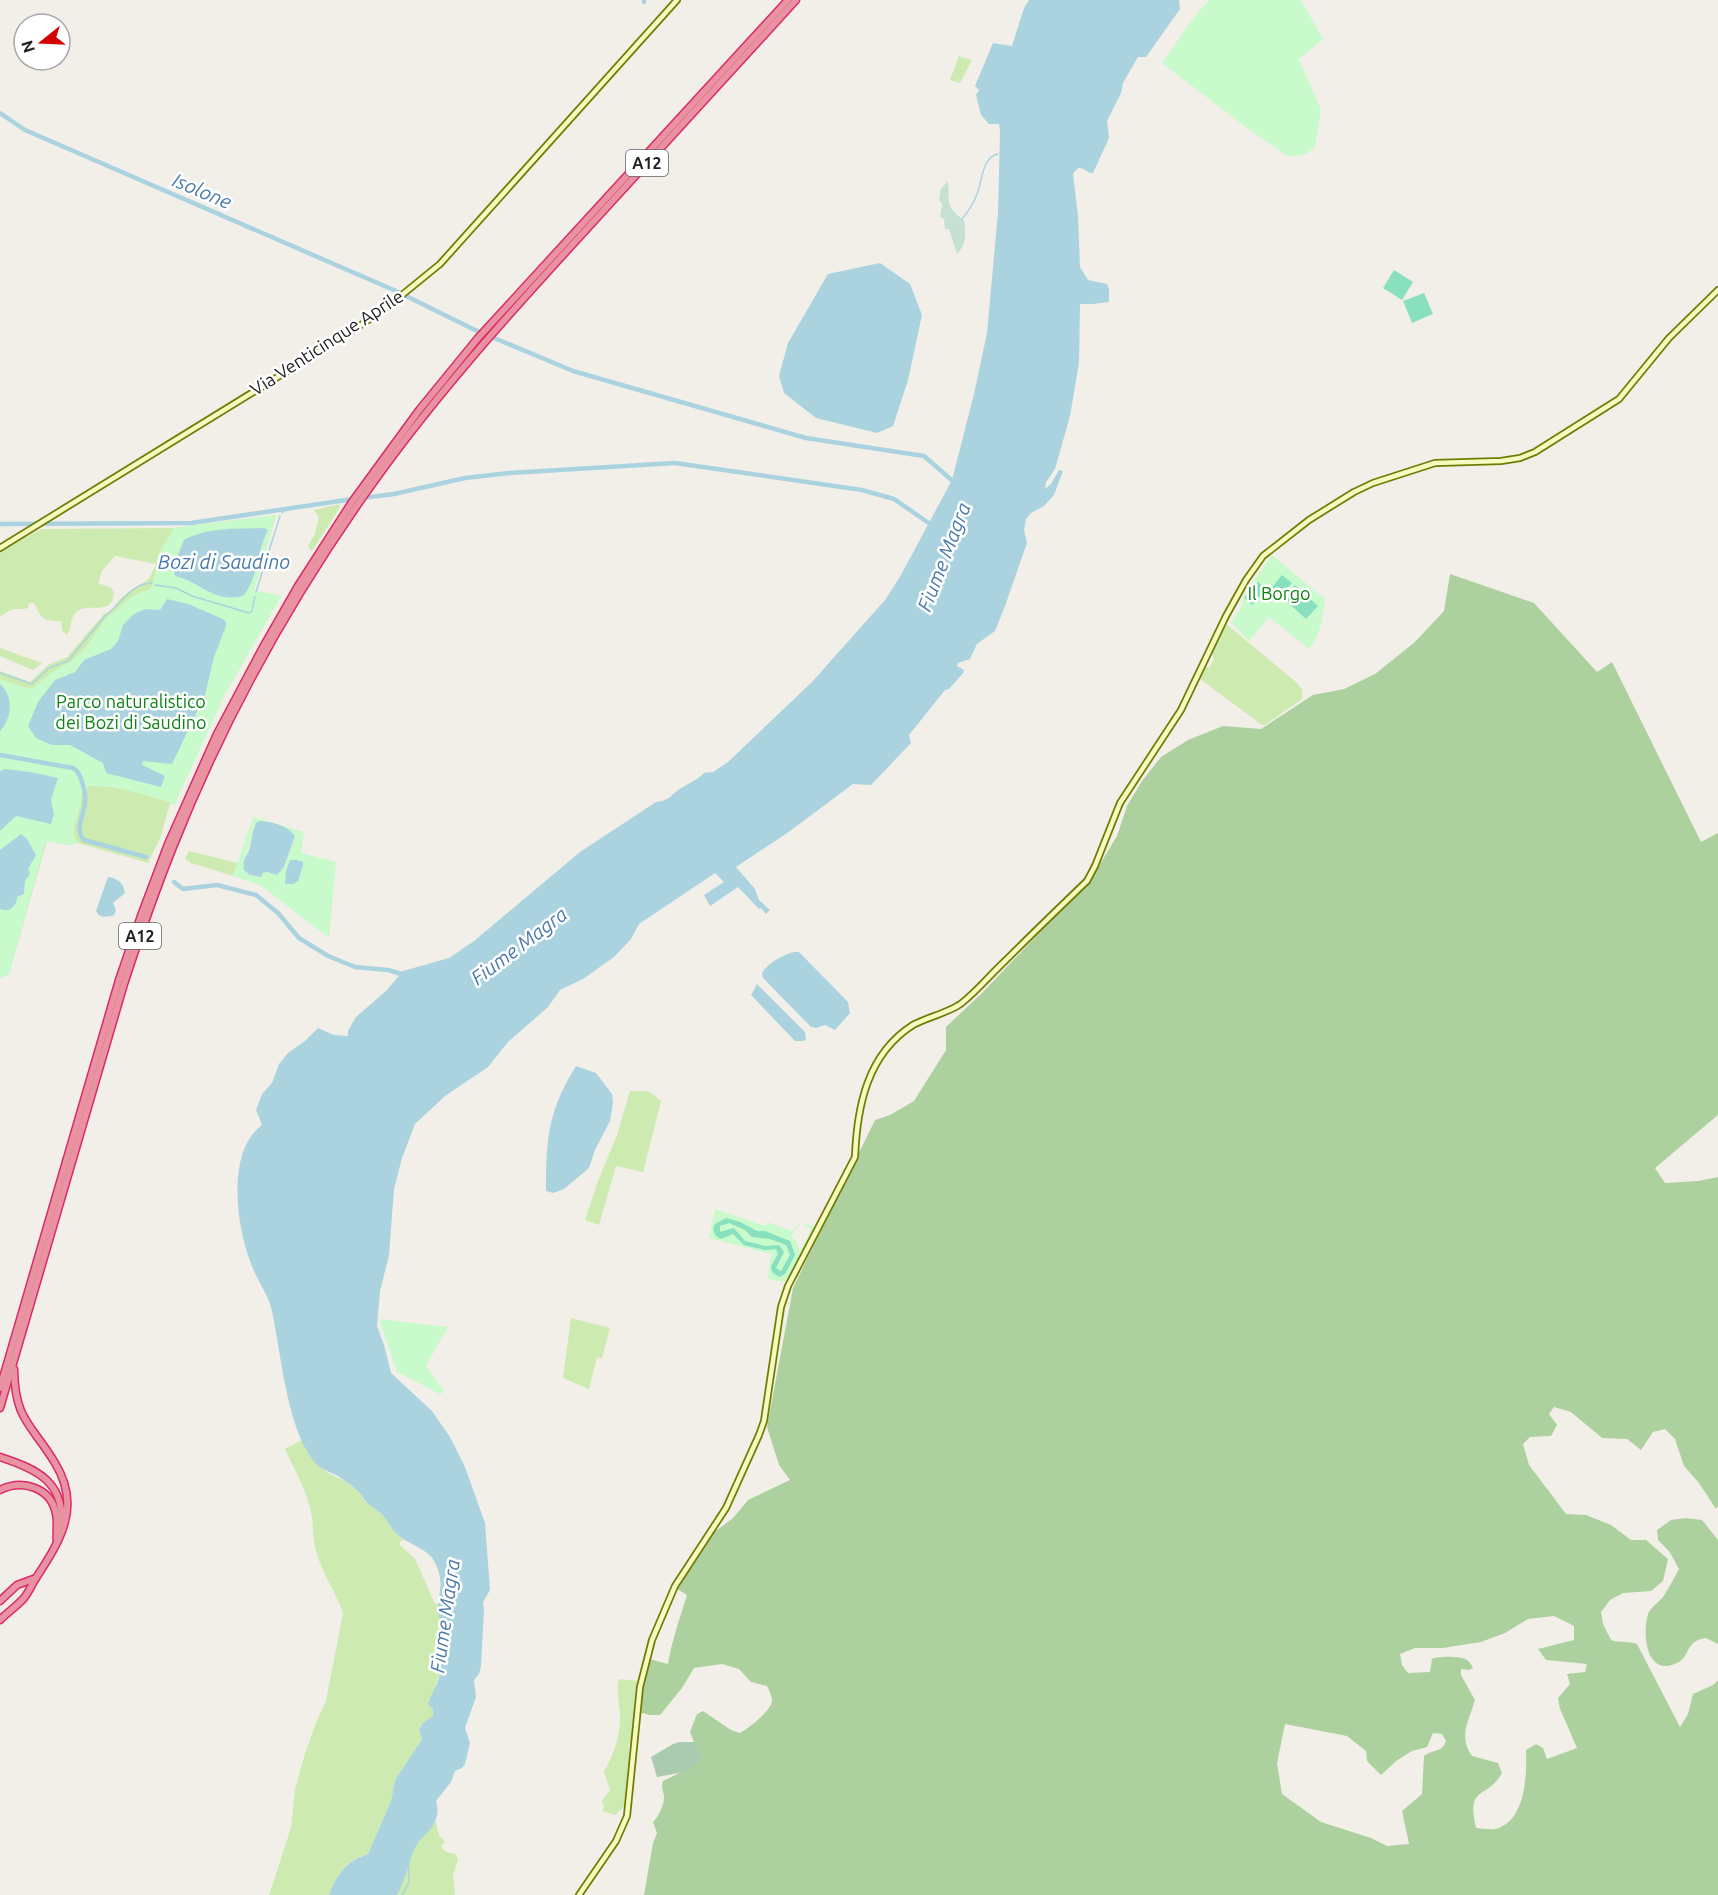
<svg xmlns="http://www.w3.org/2000/svg" width="1718" height="1895" viewBox="0 0 1718 1895" font-family="Ubuntu,sans-serif">
<style>
.grass{fill:#cdebb0}
.forest{fill:#add19e;fill-rule:evenodd}
.wetland{fill:#c6e0d4}
.cemetery{fill:#aacbaf}
.park{fill:#c8facc;fill-rule:evenodd}
.pitch{fill:#88e0be;fill-rule:evenodd}
.water{fill:#aad3df}
.lines{fill:none;stroke-linecap:round;stroke-linejoin:round}
.stream{stroke:#aad3df;stroke-width:1.5}
.canal{stroke:#aad3df;stroke-width:4.5}
.secondary-casing{stroke:#707d05;stroke-width:8}
.motorway-casing{stroke:#dc2a67;stroke-width:9}
.secondary{stroke:#f7fabf;stroke-width:4.5}
.motorway{stroke:#e892a2;stroke-width:6}
.labels{text-anchor:middle;stroke-width:5;stroke-linejoin:round;paint-order:stroke}
.shield{fill:#fff;stroke:#646464;stroke-width:1.5}
.shield-label{font-size:16px;font-weight:bold;fill:#222}
.street-label{font-size:18px;fill:#222;stroke:#fff}
.park-label{font-size:18px;fill:#0c8416;stroke:#fff}
.water-label{font-size:20px;font-style:italic;fill:#4a7aab;stroke:#fff}
</style>
<rect width="100%" height="100%" fill="#f2efe9"/>
<!-- grass -->
<g class="grass">
<path d="M959,56l13,4 -12,23 -10,-3z"/>
<path d="M340,504l-1,5 -27,42 -4,-5 7,-12 4,-17 -5,-7z"/>
<path d="M276,515l-22,75 27,6 -57,100 -50,109 -4,-2 -9,33 -13,27 -70,-20 -9,2 -22,-4 -38,133 -9,4v-307l30,11 18,-17 19,-8 37,-43 7,-3 9,-12 11,-9 18,-11 7,-15 -41,-8 -13,15 -4,12 13,5 3,4c-2,26 -25,9 -38,20 -6,6 -4,16 -9,23l-5,-4 -1,-10c-19,0 -19,-2 -27,-18h-5l-1,5c-6,2 -12,0 -17,2 -5,2 -6,5 -11,6v-64l41,-23 133,-1z"/>
<path d="M1225,623l72,60 5,7v9l-37,26h-3l-62,-46 6,-12 3,1 5,-9 -2,-5z"/>
<path d="M0,648l42,15 -9,7 -33,-14z"/>
<path d="M189,851l49,12 -5,13 -42,-13 -6,-4z"/>
<path d="M630,1091h18l13,10 -18,71 -27,-6 -17,59 -14,-5 13,-39 19,-46z"/>
<path d="M571,1318l39,10 -8,30 -5,-1 -8,32 -26,-11z"/>
<path d="M302,1440l9,18 15,14 19,9 15,12 5,9 8,4 15,15 1,5 15,14 -3,1 -2,3 16,15 20,45h3l4,31 -3,25 2,12 -5,11 -1,9 -7,9 5,9 1,6 -10,6 -5,7 3,10 -27,41 -4,21 -23,53c-22,6 -31,20 -39,41h-60l22,-67 4,-39 9,-32 11,-32 11,-24 17,-88c-7,-21 -20,-38 -26,-59 -5,-14 -3,-23 -5,-36 -3,-24 -17,-47 -27,-69z"/>
<path d="M619,1679l20,2 -7,62 -3,3 1,32 -4,3 3,2 -3,22 -11,10 -13,-4 2,-4 -2,-6 8,-11 -6,-18c10,-19 17,-36 16,-59 -1,-12 -4,-22 -1,-34z"/>
<path d="M436,1822l3,13 6,7 -4,4c3,7 9,7 15,8l2,5 -5,17 2,19h-58c9,-15 10,-34 19,-50 5,-8 13,-16 20,-23z"/>
</g>
<!-- forest -->
<g class="forest">
<path d="M1450,574l84,29 63,69 15,-10 89,180 17,-9v282l-63,53 10,15 33,-2 20,-4v329l-2,3 -17,-26 -15,-17 -9,-27 -10,-10 -12,3 -12,18 -14,-11 -25,-1 -31,-26 -17,-5 -5,7 8,11 -6,11 -21,1 -7,7 6,21 37,49 20,1 25,10 20,15h15l22,19 -5,22 -12,10 -28,2 -13,7 -9,12 2,12 8,16c9,3 18,1 26,4l43,83 8,-13 5,-20 20,-9 5,-5v215h-1074l9,-52 4,-10 -4,-11c5,-4 12,-19 11,-26 -1,-7 -3,-8 -1,-15 14,-7 26,-12 38,-21l-11,-28 7,-18 6,-3 28,19 9,3c9,-5 31,-22 32,-32 0,-5 -3,-11 -5,-15l-16,-4 -12,-13 -17,-5 -28,4 -12,20 -22,27h-11l-6,-2 -4,1 10,-55 19,5c4,-24 12,-46 19,-69l-10,-6 31,-52 25,-19 15,-18 42,-20 -11,-15 -12,-38 26,-139 82,-168 15,-5 24,-14 32,-51v-23l35,-33 110,-115 26,-43 10,-30 15,-25 19,-24 27,-17 35,-14 38,3 52,-34 31,-6 31,-15 40,-32 29,-31zM1554,1616l20,10v14l-36,9 8,11 41,4 -2,8 -18,2 3,10 -12,14 2,11 17,39 -30,11 -4,-11 -7,-4 -10,6c1,24 0,72 -31,79 -6,1 -14,-1 -19,-1 -10,-44 10,-27 26,-55l-4,-10 -26,-7c-14,-20 -3,-35 3,-56l-14,-25v-6l8,1 4,-2c-1,-2 -3,-6 -6,-8 -5,-4 -29,-4 -35,-1l-2,13 -22,1 -6,-8 -2,-11 15,-6h28l38,-6 24,-9 23,-14zM1285,1724l62,12 19,15 1,10 14,14 15,-14 16,-10 15,-4 6,-14 9,1 4,7c-4,12 -13,8 -22,15l-2,38 -20,17 7,33 -22,2 -16,-8 -50,-16 -39,-28 -5,-31z"/>
<path d="M1686,1518l16,2 16,20v104l-12,-6c-22,3 -15,19 -29,25 -31,15 -35,-29 -29,-49 2,-6 11,-12 15,-17 6,-9 11,-19 16,-28l-10,-18 -11,-11 -1,-10 14,-10z"/>
</g>
<!-- wetland -->
<path class="wetland" d="M948,181c2,21 -4,25 16,39 2,12 3,25 -7,34l-8,-25h-4l-1,-10 -4,-2 2,-13 -3,-4 2,-11z"/>
<!-- cemetery -->
<path class="cemetery" d="M680,1742h15l7,18 -18,12 -27,5 -6,-20 22,-13z"/>
<!-- park -->
<g class="park">
<path d="M1209,0h92l22,39 -24,20 22,51 -6,37 -9,7 -17,3 -42,-29 -85,-65 32,-46z"/>
<path d="M276,515l-22,75 27,6 -57,100 -50,109 -4,-3c-26,-7 -54,-17 -81,-16l-8,8v11l-7,21v10l4,7 -9,2 -22,-4 -2,4 -36,129 -9,4v-299l23,8 10,1 19,-16 17,-9 17,-16 18,-26 27,-24 20,-9 7,-25 -1,-6 17,-29z"/>
<path d="M1272,555l53,44c-2,19 -4,34 -16,50l-40,-32 -20,24 -18,-19 12,-18 -1,-6z"/>
<path d="M253,817l51,15 -3,21 35,9 -7,76 -69,-53 -27,-9zM255,823l40,13 -11,31 -11,6 -10,-1 -3,5 -10,-2 -7,-16c8,-11 8,-23 12,-36z"/>
<path d="M715,1209l50,17 2,-4 25,9 9,-8 4,3 2,-2 8,3 -28,53 -4,2 -15,-3 3,-25 -62,-16zM801,1224l5,3h4l1,3 -11,22 -4,-12 -4,-2 1,-6z"/>
<path d="M379,1319l69,8 -22,39 18,25 -4,3 -43,-22z"/>
</g>
<!-- pitch -->
<g class="pitch">
<path d="M1394,270l19,12 -11,18 -19,-12z"/>
<path d="M1424,293l9,21 -21,9 -9,-22z"/>
<path d="M1282,575l10,8 -14,16 -9,-8z"/>
<path d="M1258,582l8,7 -14,16 -8,-7z"/>
<path d="M1295,585l23,21 -12,13 -22,-20z"/>
<path d="M726,1218l14,4 17,9h8l25,10 5,14 -10,19 -6,3 -7,-5 -1,-6 7,-12 -2,-5 -11,1 -21,-5 -11,-11 -12,5 -5,-3 -3,-7 2,-5zM729,1223l16,7 7,7 18,2 16,6 4,10 -9,16 -5,-3 8,-16 -5,-7 -14,1 -20,-5 -11,-13 -14,4v-6z"/>
</g>
<!-- water -->
<g class="water">
<path d="M1029,0h150l1,9 -34,48h-8l-15,26 -2,10 -14,28 2,17 -16,35c-5,1 -9,-6 -15,-5l-5,6 5,42 2,51 8,13 19,4 2,5v13l-16,2h-13l-1,59 -9,53 -15,53 -9,13 -1,7 6,-5 8,-14 4,1 -9,24 -10,11 -13,7 -5,6 -2,11 3,13 -22,63 -10,25 -18,13 -7,15 -12,4 -1,3 7,4 -1,3 -14,16 -4,1 -36,45 2,8 -40,42 -18,-1 -63,47 -54,36 19,22 4,11 11,10 -4,4 -5,-6 -2,1 -21,-22 -28,19 -6,-11 20,-13 -9,-9 -76,51 -8,15 -17,18 -31,22 -23,11 -12,17 -40,35 -20,25 -43,29 -30,28 -13,34 -8,31 -5,66 -9,36 -3,35 7,19 7,28 41,38 18,26 15,30 20,56 5,67 -7,12 1,8 -3,56 -2,8 -5,6 2,17 -11,31 5,15 -5,21 -3,4 -7,3 -4,11 -15,19c2,6 2,12 0,18 -3,11 -15,17 -20,27 -8,16 -10,34 -19,49h-68c8,-21 17,-34 39,-41l23,-53 4,-21 27,-41 -3,-10 5,-7 9,-6v-6l-5,-6c2,-9 13,-24 12,-33 0,-13 3,-24 2,-36 0,-10 -5,-21 -4,-31 3,-19 5,-26 -4,-43 -4,-10 -24,-17 -32,-23 -7,-5 -11,-10 -15,-17 -4,-7 -13,-13 -20,-18 -3,-3 -5,-8 -8,-11 -4,-3 -9,-8 -14,-11 -11,-10 -23,-8 -33,-22 -26,-36 -31,-108 -41,-152 -4,-14 -14,-27 -19,-41 -15,-36 -27,-114 10,-141l-6,-15 6,-16 10,-11 7,-19 9,-11 17,-12 13,-13 16,7 14,1v-5l8,-14 30,-26 17,-20 46,-13 25,-17 106,-89 76,-50c14,-1 16,-9 27,-15 8,-5 14,-7 21,-14l9,-1 15,-10 84,-80 73,-82 16,-25 51,-95 22,-86 13,-61 11,-121 2,-81 -1,-7h-10l-8,-9 -5,-20 3,-5 -4,-4 18,-43 19,3 12,-38z"/>
<path d="M880,263l30,21 12,31 -14,65 -15,46 -16,7 -61,-15 -32,-25 -5,-17 9,-33 40,-69z"/>
<path d="M264,528l4,2c-11,20 -9,47 -25,66 -30,7 -42,-14 -68,-20l-2,-9 11,-27c23,-13 54,-11 80,-12z"/>
<path d="M167,599l21,5 35,15 3,3v4l-12,31 -9,38 -33,69 -29,-3 -1,4 23,11 -4,11 -55,-14 -3,-10 -33,-18h-18l-16,-7 -8,-12 10,-24 17,-22 20,-8 9,-12 27,-11 7,-8 5,-16 11,-11 11,-5 15,1z"/>
<path d="M0,684c14,13 12,34 0,47z"/>
<path d="M5,769l25,3 28,6 -7,22 3,14 -3,10 -35,-8 -16,15v-60z"/>
<path d="M259,821c12,0 29,5 36,15l-11,31 -7,8 -10,-3 -4,1 -2,4 -11,-2 -6,-5c-2,-15 3,-11 6,-23 2,-8 2,-15 6,-24z"/>
<path d="M21,834l6,5 9,16 -8,14 2,5 -5,7 -1,13 -7,3c0,9 -8,16 -17,12v-59z"/>
<path d="M290,860h8l5,2v3l-5,16 -5,3h-8l1,-13z"/>
<path d="M108,877c10,1 16,7 17,16l-12,10 3,7 -2,5c-7,2 -14,4 -18,-4z"/>
<path d="M794,952h5l49,50 2,11 -15,17 -10,-5 -9,3 -5,-1 -48,-49 -1,-5c6,-10 20,-18 32,-21z"/>
<path d="M757,984l48,48 1,7 -2,2h-9l-44,-46z"/>
<path d="M576,1066l20,7 16,21 1,9 -3,18 -15,29 -6,18 -25,21 -11,4 -7,-2c0,-52 2,-80 30,-125z"/>
</g>
<g class="lines">
<!-- stream -->
<g class="stream">
<path d="M962,219c6,-7 12,-17 15,-25 5,-12 5,-37 21,-40"/>
<path d="M282,513l3,-4"/>
<path d="M155,585l21,3 16,8 57,17 3,-2 3,-15"/>
<path d="M256,592l24,-76"/>
<path d="M0,673l32,11 17,-16 19,-7 37,-45c15,-11 26,-33 47,-33"/>
<path d="M402,1895l7,-13 -1,-17"/>
</g>
<!-- canal -->
<g class="canal">
<path d="M644,2v-2"/>
<path d="M0,113l25,17 371,161 79,39 98,41 233,67 118,18 31,27"/>
<path d="M362,498l32,-4 71,-16 44,-5 166,-10 187,27 32,9 39,27"/>
<path d="M0,524l191,-1 162,-24"/>
<path d="M0,755l73,13c5,3 6,6 8,11 3,8 5,15 4,24 -1,12 -11,27 -1,37l62,17"/>
<path d="M174,882l9,7 34,-4 39,10 22,18 21,25 29,18 27,11 33,3 17,5"/>
</g>
<!-- secondary casing -->
<g class="secondary-casing">
<g id="secondary">
<path d="M0,548l349,-215 37,-25 54,-44 237,-264"/>
<path d="M579,1895l37,-54 11,-25 13,-129 12,-47 23,-54 51,-78 33,-73 5,-14 17,-114 7,-21 67,-129c2,-50 12,-103 58,-132 14,-8 39,-13 50,-23 15,-12 28,-28 42,-41 27,-27 55,-54 82,-80l8,-15 25,-63 61,-93 45,-94 20,-36 17,-24 46,-36 45,-28 19,-9 62,-20 66,-2 19,-3 15,-6 84,-53 50,-61 49,-48"/>
</g>
</g>
<!-- motorway casing -->
<g class="motorway-casing">
<g id="motorway">
<path d="M0,1388l119,-408 23,-67 26,-69 49,-110 45,-85 36,-63 54,-84 68,-93 58,-71 310,-338"/>
<path d="M0,1408l124,-424c15,-46 31,-92 49,-137 49,-123 114,-242 190,-350 66,-95 143,-180 221,-265 70,-77 141,-154 212,-232"/>
<path d="M0,1457c37,12 66,25 61,71"/>
<path d="M0,1490c22,-11 51,-3 56,24 2,8 0,19 1,28"/>
<path d="M0,1601l17,-16 19,-7"/>
<path d="M0,1620c8,-8 17,-14 24,-22 5,-6 8,-14 12,-20 24,-37 46,-71 19,-115 -24,-40 -40,-42 -41,-94"/>
</g>
</g>
<!-- secondary -->
<use href="#secondary" class="secondary"/>
<!-- motorway -->
<use href="#motorway" class="motorway"/>
</g>
<g class="labels">
<!-- shield labels -->
<g class="shield">
<rect x="626" y="150" width="42" height="26" rx="4.5"/>
<rect x="119" y="923" width="42" height="26" rx="4.5"/>
</g>
<g class="shield-label">
<text x="647" y="169">A12</text>
<text x="140" y="942">A12</text>
</g>
<!-- street labels -->
<g class="street-label">
<text transform="translate(327 343) rotate(-33)" y="6">Via Venticinque Aprile</text>
</g>
<!-- park labels -->
<g class="park-label">
<text x="1279" y="600">Il Borgo</text>
<text x="131" y="708">Parco naturalistico<tspan x="131" dy="21">dei Bozi di Saudino</tspan></text>
</g>
<!-- water labels -->
<g class="water-label">
<text transform="translate(202 191) rotate(23)" y="7">Isolone</text>
<text transform="translate(944 557) rotate(-69)" y="7">Fiume Magra</text>
<text x="224" y="569">Bozi di Saudino</text>
<text transform="translate(519 946) rotate(-37)" y="7">Fiume Magra</text>
<text transform="translate(445 1616) rotate(-82)" y="7">Fiume Magra</text>
</g>
</g>
<!-- north arrow -->
<g transform="translate(42 42) rotate(252)"><circle r="28" fill="#ffffff" stroke="#a7a7a7" stroke-width="1.5"/>
<path d="M0-4.5L10 22L0 15L-10 22Z" fill="#d40000"/>
<text y="-9" font-size="16" font-weight="bold" text-anchor="middle" fill="#222222">N</text>
</g>
</svg>
